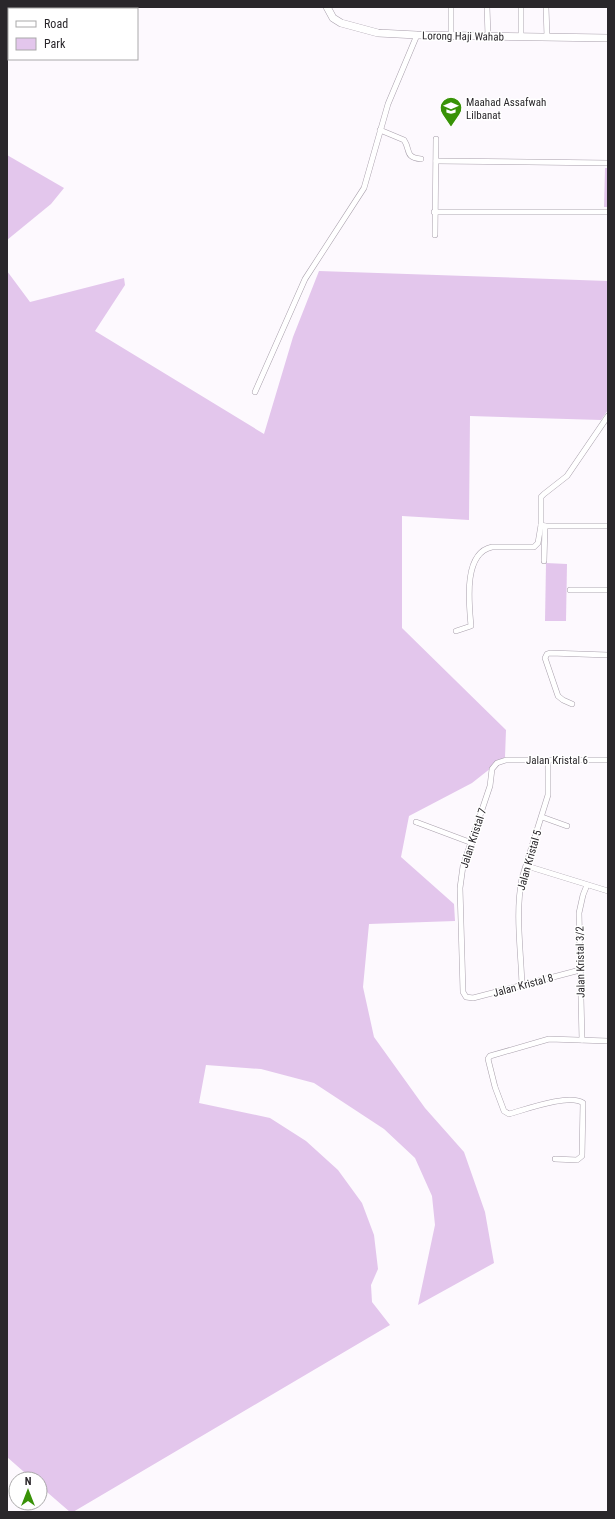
<svg xmlns="http://www.w3.org/2000/svg" width="615" height="1519" viewBox="0 0 615 1519" font-family="'Roboto Condensed',sans-serif">
<style>
.green{fill:#e3c6ec}
.lines{fill:none;stroke-linecap:round;stroke-linejoin:round}
.street-casing{stroke:#a9a0ac;stroke-width:6}
.secondary-casing{stroke:#a9a0ac;stroke-width:8}
.street{stroke:#fff;stroke-width:5}
.secondary{stroke:#fff;stroke-width:7}
.labels{text-anchor:middle;stroke-width:3;stroke-linejoin:round;paint-order:stroke}
.street-label{font-size:11px;fill:#2a272b;stroke:#fff}
.poi-label{font-size:11px;fill:#2a272b;stroke:#fff;text-anchor:start}
</style>
<rect width="100%" height="100%" fill="#fdf9fe"/>
<!-- green -->
<g class="green">
<path d="M7,155l57,33 -13,16 -44,36z"/>
<path d="M605,168h3v39h-4z"/>
<path d="M7,271l23,31 94,-24 1,7 -30,46 169,103 29,-97 26,-66 289,10v129l-7,10 -131,-4 -1,104 -67,-4v112l104,102 -1,27 -33,26 -63,33 -8,41 53,47 1,17 -86,3 -6,63 11,50 51,71 39,44 21,60 9,51 -76,42 17,-80 -3,-29 -17,-38 -31,-29 -70,-46 -53,-14 -55,-4 -7,38 71,15 36,23 32,29 24,33 12,32 4,34 -7,16 1,17 18,23 -317,187h-3l-30,-26v-7h-8l-25,-22z"/>
<path d="M546,563l21,1 -1,57h-21z"/>
</g>
<g class="lines">
<!-- street casing -->
<g class="street-casing">
<g id="street">
<path d="M487,7l1,29"/>
<path d="M521,7v30"/>
<path d="M546,7l1,30"/>
<path d="M451,36v-29"/>
<path d="M380,130l24,10c7,10 0,17 17,19"/>
<path d="M436,161l172,2"/>
<path d="M434,212h174"/>
<path d="M435,235l1,-96"/>
<path d="M255,392l50,-113 59,-91 24,-84 29,-69"/>
<path d="M545,526h63"/>
<path d="M544,561l1,-35 -4,-1v-28l3,-3 23,-18 41,-60"/>
<path d="M570,590h38"/>
<path d="M456,631l15,-5c-2,-23 -8,-73 21,-79h42l4,-4 3,-18"/>
<path d="M572,704l-9,-4 -5,-4 -13,-38 2,-4 3,-1 58,2"/>
<path d="M542,817l25,9"/>
<path d="M416,822l56,21"/>
<path d="M527,866l81,25"/>
<path d="M580,970l-107,28 -7,-1 -3,-5 -3,-104 3,-22 27,-80 2,-17 5,-6 9,-3h102"/>
<path d="M522,986c-1,-36 -7,-73 0,-108l26,-83v-35"/>
<path d="M582,1040l-3,-127 4,-18 4,-10"/>
<path d="M555,1159l22,1 5,-4 1,-53c-13,-10 -59,7 -74,11l-5,-3 -9,-24 -7,-28 2,-3 59,-17 59,2"/>
</g>
</g>
<!-- secondary casing -->
<g class="secondary-casing">
<path id="secondary" d="M327,7l6,11 8,5 37,10 39,2 191,3"/>
</g>
<!-- street -->
<use href="#street" class="street"/>
<!-- secondary -->
<use href="#secondary" class="secondary"/>
</g>
<!-- icons -->
<defs>
<g id="school-pin" transform="scale(1.15)"><path d="M0 17L-7.5 6A9.5 9.5 0 1 1 7.5 6Z" fill="#389207" stroke="#fff"/><path d="M0-5L7-2L0 1L-7-2ZM-4 1L0 2.5L4 1V4Q0 6-4 4Z" fill="#fff"/></g>
</defs>
<g fill-rule="evenodd">
<use href="#school-pin" x="451" y="108"/>
</g>
<g class="labels">
<!-- street labels -->
<g class="street-label">
<text transform="translate(463 36) rotate(1)" y="4">Lorong Haji Wahab</text>
<text x="557" y="764">Jalan Kristal 6</text>
<text transform="translate(473 838) rotate(-72)" y="4">Jalan Kristal 7</text>
<text transform="translate(529 860) rotate(-74)" y="4">Jalan Kristal 5</text>
<text transform="translate(580 962) rotate(-91)" y="4">Jalan Kristal 3/2</text>
<text transform="translate(523 985) rotate(-15)" y="4">Jalan Kristal 8</text>
</g>
<!-- poi labels -->
<g class="poi-label">
<text x="466" y="106">Maahad Assafwah<tspan x="466" dy="13">Lilbanat</tspan></text>
</g>
</g>
<!-- border -->
<rect width="615" height="1519" fill="none" stroke="#2a272b" stroke-width="16"/>
<!-- legend -->
<rect x="8" y="8" width="130" height="52" fill="#ffffff" stroke="#aaa9aa"/>
<rect x="16" y="21" width="20" height="6" fill="#ffffff" stroke="#aaa9aa"/>
<text x="44" y="28" font-size="12" fill="#2a272b">Road</text>
<rect x="16" y="38" width="20" height="12" fill="#e3c6ec" stroke="#aaa9aa"/>
<text x="44" y="48" font-size="12" fill="#2a272b">Park</text>
<!-- north arrow -->
<g transform="translate(28 1491)"><circle r="19" fill="#ffffff" stroke="#aaa9aa"/>
<path d="M0-3L7 15L0 10L-7 15Z" fill="#389207"/>
<text y="-6" font-size="11" font-weight="bold" text-anchor="middle" fill="#2a272b">N</text>
</g>
</svg>
